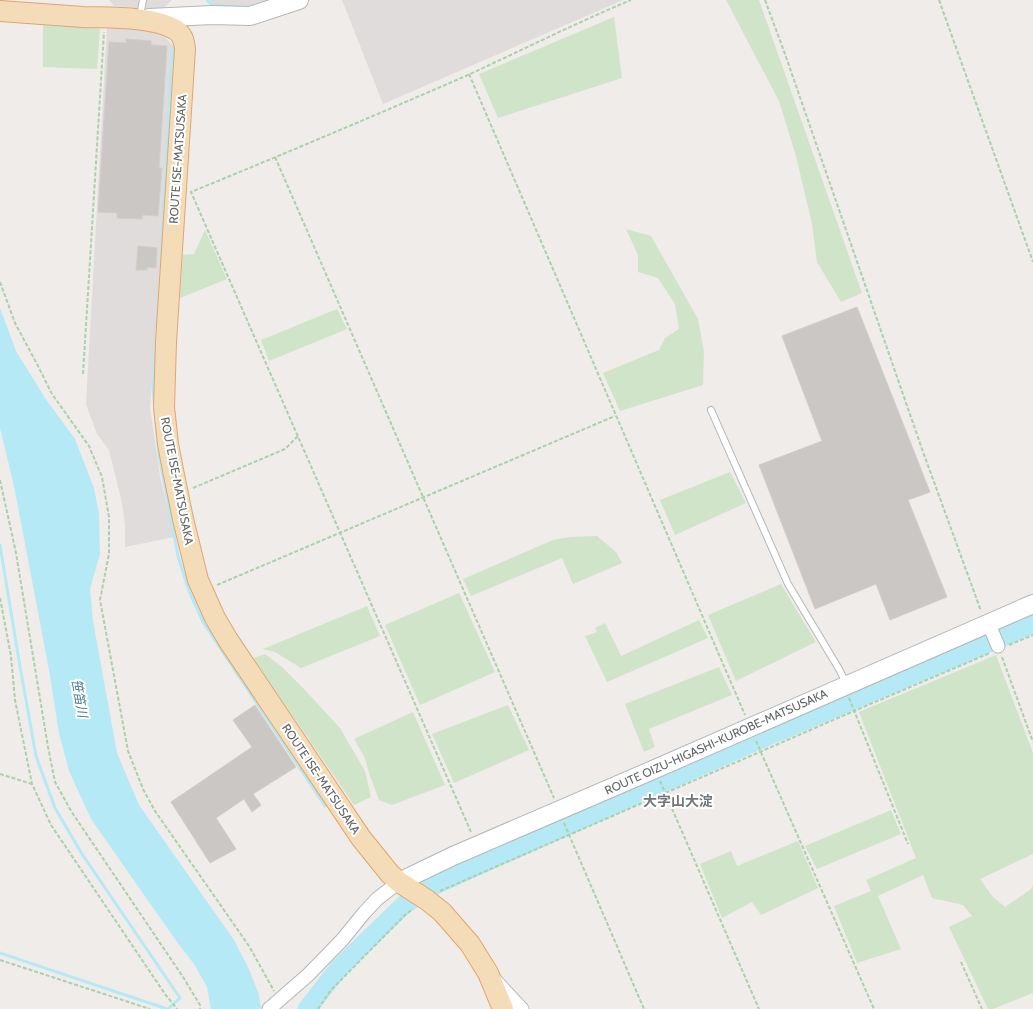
<svg xmlns="http://www.w3.org/2000/svg" width="1033" height="1009" viewBox="0 0 1033 1009" font-family="Cabin,'Noto Sans JP',sans-serif">
<style>
.industrial{fill:#dfdcdb}
.green{fill:#d0e4c9}
.water{fill:#b4e9f5}
.lines{fill:none;stroke-linecap:round;stroke-linejoin:round}
.stream{stroke:#b4e9f5;stroke-width:3}
.river{stroke:#b4e9f5;stroke-width:19}
.building{fill:#cbc7c5;stroke:#d4cdc8}
.lane-casing{stroke:#b3b7b9;stroke-width:8}
.street-casing{stroke:#b3b7b9;stroke-width:15}
.secondary-casing{stroke:#b3b7b9;stroke-width:20}
.primary-casing{stroke:#e0a571;stroke-width:22}
.path{stroke:#abd0ab;stroke-width:2;stroke-dasharray:4 2;stroke-linecap:butt}
.lane{stroke:#fff;stroke-width:6}
.street{stroke:#fff;stroke-width:13}
.secondary{stroke:#fff;stroke-width:18}
.primary{stroke:#f5dcb8;stroke-width:20}
.labels{text-anchor:middle;stroke-width:4;stroke-linejoin:round;paint-order:stroke}
.street-label{font-size:12px;fill:#606567;stroke:#fff}
.water-label{font-size:13px;font-style:italic;fill:#467b8d;stroke:#fff}
.quarter-label{font-size:14px;font-weight:bold;fill:#717778;stroke:#fff}
</style>
<rect width="100%" height="100%" fill="#f0ece9"/>
<!-- industrial -->
<g class="industrial">
<path d="M109,0h63l-10,10 -48,-4z"/>
<path d="M209,0h59l-18,6 -37,-2z"/>
<path d="M342,0h281l-240,104z"/>
<path d="M107,27l52,4 17,18 -26,359 10,68 14,61 -49,10v-23l-3,-21 -13,-53 -12,-16 -11,-30z"/>
</g>
<!-- green -->
<g class="green">
<path d="M726,0h33l103,293 -21,9 -24,-40 -5,-38 -16,-68 -17,-55z"/>
<path d="M614,17l8,61 -124,40 -19,-44z"/>
<path d="M43,22l57,7 -3,40 -54,-2z"/>
<path d="M626,229l25,7 47,83 6,33 -1,33 -83,26 -17,-38 56,-23 6,-12 14,-9 -4,-25 -17,-26 -20,-6v-17z"/>
<path d="M205,230l22,49 -47,19 3,-43 11,-1z"/>
<path d="M337,309l10,20 -78,32 -8,-21z"/>
<path d="M730,472l16,31 -71,32 -15,-35z"/>
<path d="M597,536l19,16 6,11 -49,21 -11,-26 -91,38 -8,-17 90,-39 17,-3z"/>
<path d="M781,584l35,58 -80,39 -28,-66z"/>
<path d="M459,593l36,79 -75,33 -35,-80z"/>
<path d="M367,606l13,30 -79,32 -26,-16 -12,-3z"/>
<path d="M699,620l9,18 -101,44 -22,-46 12,-4 -2,-4 10,-5 16,33z"/>
<path d="M265,654l17,13 22,22 36,39 25,43 6,26 -17,8 -101,-147z"/>
<path d="M996,655l37,98v101l-53,25 12,17 13,11 25,-17 3,-4v107l-40,16h-5l-39,-82 23,-11 -9,-11 -31,-7 -9,-23 -45,21 23,53 -44,14 -23,-57 37,-15 -5,-11 50,-22 -57,-146z"/>
<path d="M719,667l13,28 -83,34 6,18 -11,5 -19,-48z"/>
<path d="M508,705l21,45 -75,33 -22,-49z"/>
<path d="M413,712l32,73 -53,20 -13,-5 -10,-27 -4,-15 -11,-19z"/>
<path d="M891,810l10,24 -84,35 -12,-23z"/>
<path d="M798,841l20,47 -57,27 -9,-13 -30,16 -22,-54 31,-13 6,15z"/>
</g>
<!-- water -->
<path class="water" d="M0,308l16,43 29,47 30,41 19,49 5,26 1,40 -10,35 3,32 24,132 22,52 95,135 15,29 10,26 2,13 -2,1h-48l-4,-22 -13,-23 -17,-22 -86,-123 -22,-48 -10,-38 -10,-63 -35,-184 -14,-58z"/>
<g class="lines">
<!-- stream -->
<g class="stream">
<path d="M207,0l5,5 33,2"/>
<path d="M161,264l11,-215"/>
<path d="M157,328l2,-32"/>
<path d="M156,340l-3,48 6,67 19,101 11,35 14,31 122,184"/>
<path d="M0,545l19,116 17,95 19,52 27,46 98,144 -12,11"/>
<path d="M0,953l167,56"/>
</g>
<!-- river -->
<path class="river" d="M307,1009l32,-41 66,-64 32,-20 324,-145 272,-115"/>
</g>
<!-- building -->
<g class="building">
<path d="M126,39l25,2v4l16,1 -8,122h3l-4,48 -15,-1 -1,4 -25,-1v-5l-19,-1 11,-170 17,1z"/>
<path d="M138,246l19,2 -1,20 -9,-1v3h-11z"/>
<path d="M857,307l73,185 -22,8 39,97 -57,23 -14,-36 -61,25 -56,-144 63,-24 -40,-105z"/>
<path d="M255,705l41,62 -43,27 8,11 -9,7 -8,-13 -28,19 20,31 -26,14 -39,-61 81,-55 -19,-27z"/>
</g>
<g class="lines">
<!-- lane casing -->
<g class="lane-casing">
<g id="lane">
<path d="M140,16l3,-16"/>
<path d="M711,410l77,174 51,85 7,14"/>
</g>
</g>
<!-- street casing -->
<g class="street-casing">
<g id="street">
<path d="M988,622l10,24"/>
<path d="M494,979l28,30"/>
<path d="M269,1009l39,-34 34,-35 22,-27 13,-14 22,-17"/>
</g>
</g>
<!-- secondary casing -->
<g class="secondary-casing">
<g id="secondary">
<path d="M149,18l63,-3 38,1 49,-16"/>
<path d="M399,882l54,-26 202,-87 378,-165"/>
</g>
</g>
<!-- primary casing -->
<g class="primary-casing">
<path id="primary" d="M0,11c28,2 55,4 83,6 25,1 69,-1 91,12 8,4 10,11 11,20l-19,293 -2,65 4,37 5,26 10,49 15,61 17,38 13,22 133,198 29,36 9,8 28,18 15,12 28,32 18,29 15,36"/>
</g>
<!-- path -->
<g class="path">
<path d="M765,0l20,54 137,395 59,162"/>
<path d="M939,0l94,262"/>
<path d="M469,74l276,641"/>
<path d="M275,157l279,641"/>
<path d="M0,282l15,41 22,41 15,30 37,52 13,31 7,40v37l-9,46 28,151 15,38 12,22 94,135 25,45"/>
<path d="M83,374l21,-342"/>
<path d="M0,480l16,73 32,194 7,35 16,29 112,166 17,28v4"/>
<path d="M193,488l92,-39 13,-13"/>
<path d="M217,585l398,-169"/>
<path d="M0,598l11,58 4,44 17,84 19,41 114,169 12,15"/>
<path d="M1009,645l24,-10"/>
<path d="M1002,657l31,85"/>
<path d="M849,698l59,146"/>
<path d="M756,741l118,268"/>
<path d="M0,774l32,10"/>
<path d="M660,781l99,228"/>
<path d="M564,823l80,186"/>
<path d="M471,832l-280,-640c93,-38 185,-77 277,-117 54,-25 108,-52 163,-75"/>
<path d="M440,891l414,-180 136,-58"/>
<path d="M0,960l150,49"/>
<path d="M961,962l21,47"/>
<path d="M318,1009l13,-19 75,-76 7,-5"/>
</g>
<!-- lane -->
<use href="#lane" class="lane"/>
<!-- street -->
<use href="#street" class="street"/>
<!-- secondary -->
<use href="#secondary" class="secondary"/>
<!-- primary -->
<use href="#primary" class="primary"/>
</g>
<g class="labels">
<!-- street labels -->
<g class="street-label">
<text transform="translate(178 159) rotate(-86)" y="4">ROUTE ISE-MATSUSAKA</text>
<text transform="translate(177 481) rotate(79)" y="4">ROUTE ISE-MATSUSAKA</text>
<text transform="translate(716 742) rotate(-24)" y="4">ROUTE OIZU-HIGASHI-KUROBE-MATSUSAKA</text>
<text transform="translate(321 779) rotate(56)" y="4">ROUTE ISE-MATSUSAKA</text>
</g>
<!-- water labels -->
<g class="water-label">
<text transform="translate(80 698) rotate(80)" y="5">笹笛川</text>
</g>
<!-- quarter labels -->
<g class="quarter-label">
<text x="678" y="806">大字山大淀</text>
</g>
</g>
</svg>
